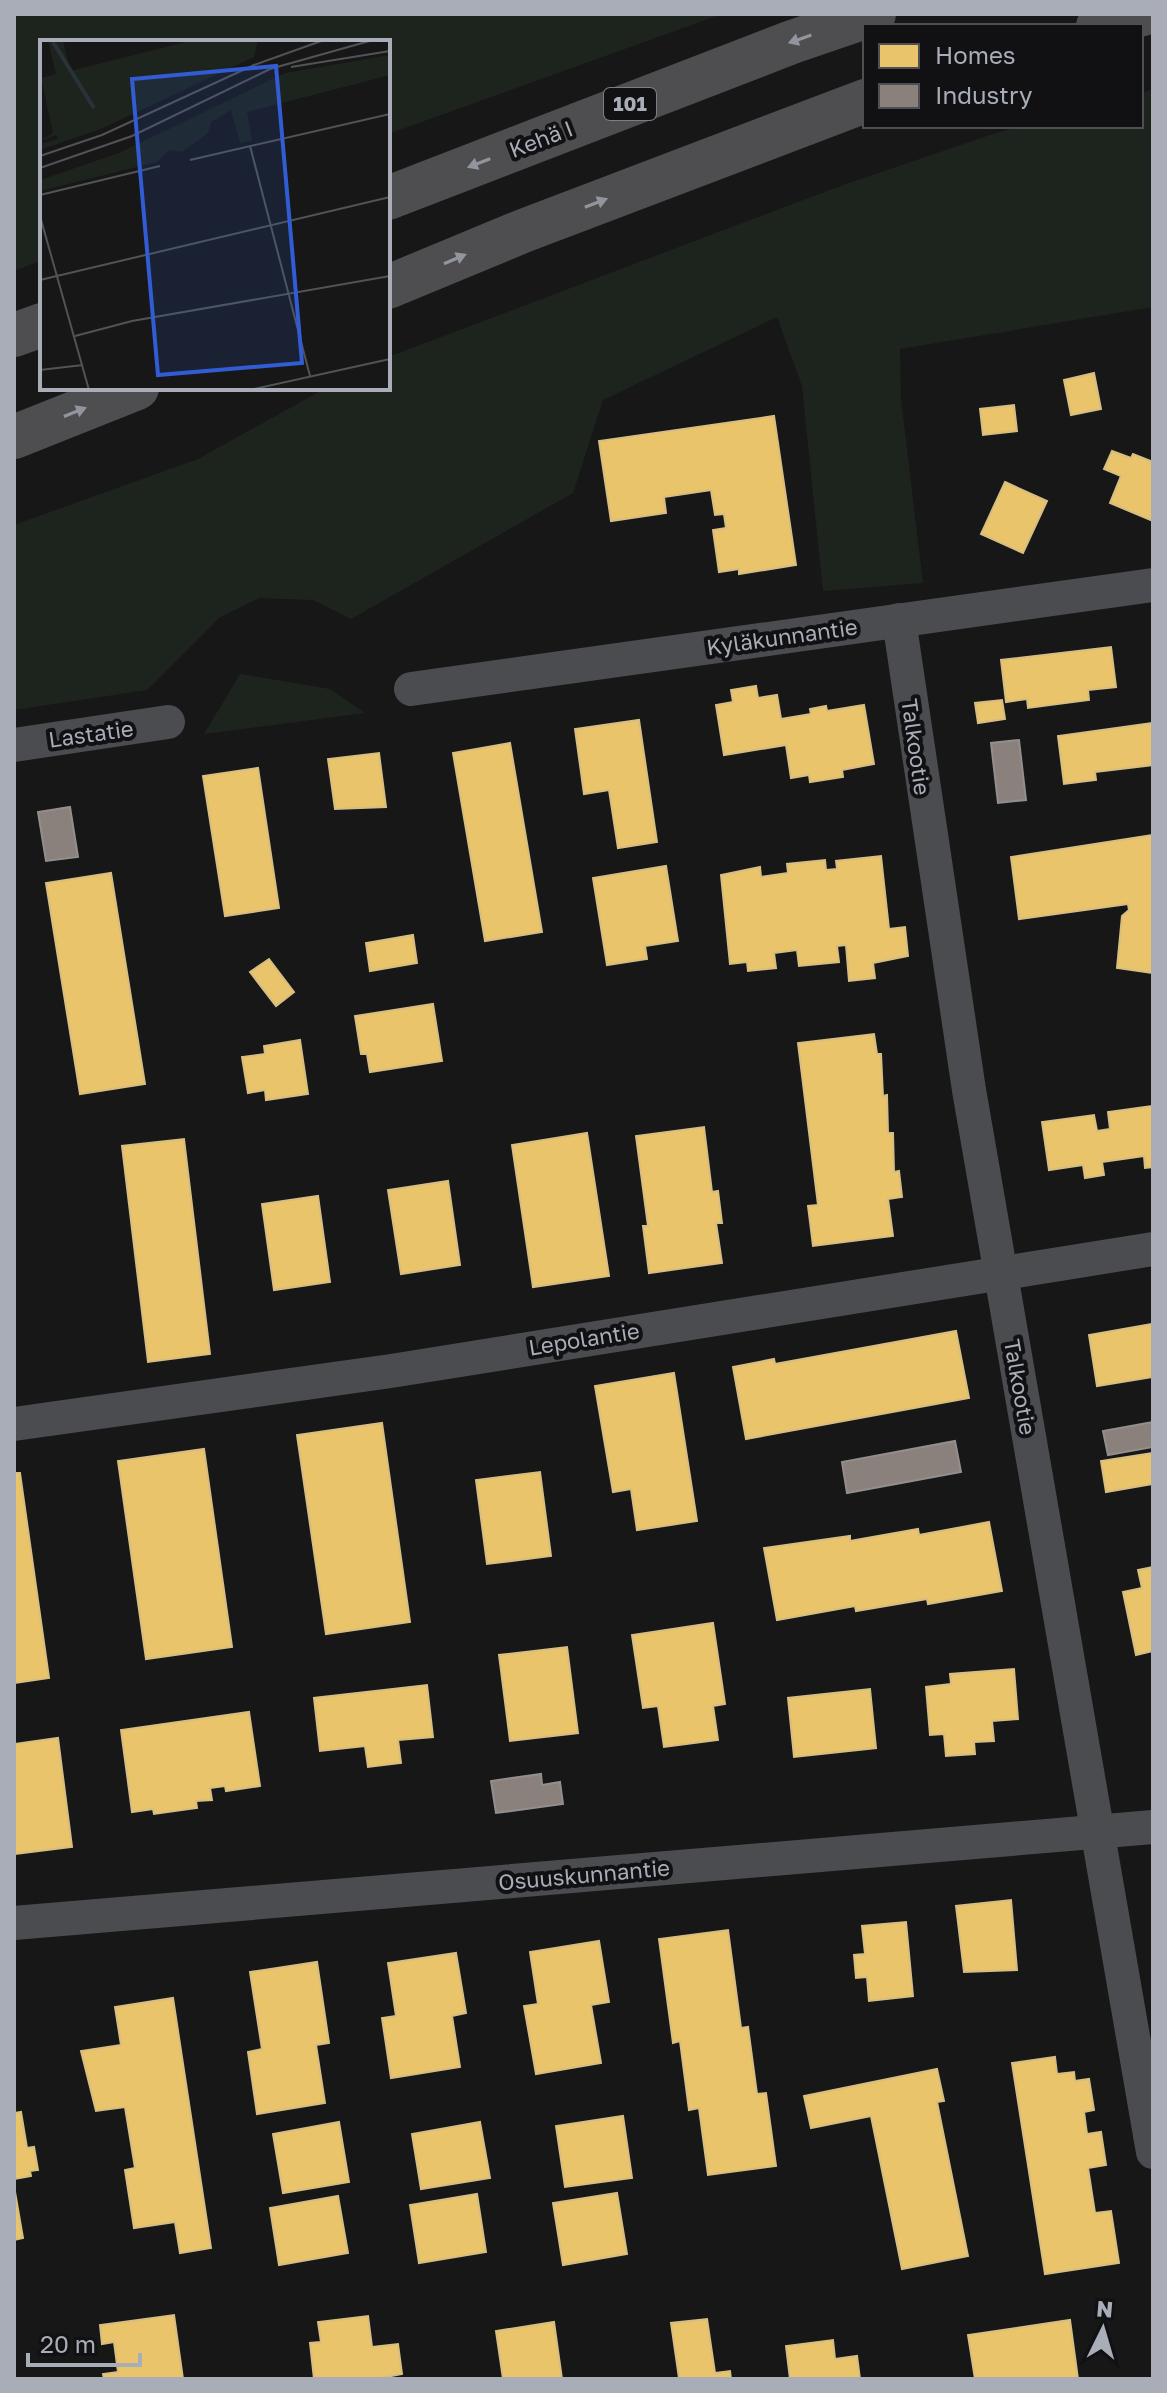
<svg xmlns="http://www.w3.org/2000/svg" width="1167" height="2393" viewBox="0 0 1167 2393" font-family="'Golos Text',sans-serif">
<style>
.green{fill:#1d241e}
.homes{fill:#e9c46a;stroke:#d6bd81;stroke-width:2}
.industry{fill:#8a817c;stroke:#938e8e;stroke-width:2}
.lines{fill:none;stroke-linecap:round;stroke-linejoin:round}
.street{stroke:#4b4c50;stroke-width:34}
.highway{stroke:#4e4e51;stroke-width:44}
.oneway{fill:#92959e}
.labels{text-anchor:middle;stroke-width:8;stroke-linejoin:round;paint-order:stroke}
.shield{fill:#111113;stroke:#7b7e86;stroke-width:2}
.shield-label{font-size:20px;font-weight:bold;fill:#a8adb8}
.street-label{font-size:22px;fill:#a8adb8;stroke:#111113}
.inset-river{fill:none;stroke:#2a3239;stroke-width:4}
.inset-road{fill:none;stroke:#515357;stroke-width:2}
.view{fill:#325cd3;fill-opacity:0.15;stroke:#325cd3;stroke-width:4}
.inset-edge{fill:none;stroke:#a8adb8;stroke-width:4}
</style>
<rect width="100%" height="100%" fill="#171717"/>
<!-- green -->
<g class="green">
<path d="M14,14h708l-334,120v-92h-346v218l-28,11z"/>
<path d="M1153,89v218l-253,42 1,50 22,184 -100,8 -21,-205 -25,-69 -174,83 -30,93 -222,126 -38,-19 -54,-2 -40,20 -72,72 -133,20v-185l184,-66 128,-71h62v-31l455,-172 150,-51 29,-8h119v-33z"/>
<path d="M240,674l90,15 35,24 -161,21z"/>
</g>
<!-- homes -->
<g class="homes">
<path d="M1094,373l7,36 -30,6 -7,-35z"/>
<path d="M1014,405l3,26 -34,4 -3,-26z"/>
<path d="M774,416l22,149 -57,9v-5l-20,3 -6,-42 13,-2 -2,-14 -9,1 -4,-25 -47,7 2,16 -55,8 -12,-80z"/>
<path d="M1112,451l19,7 2,-4 20,8v59l-43,-18 11,-27 -17,-7z"/>
<path d="M1005,482l42,19 -24,52 -42,-19z"/>
<path d="M1111,647l5,40 -28,3 1,10 -61,8 -1,-9 -21,3 -5,-42z"/>
<path d="M756,686l2,12 19,-3 4,24 30,-5 -1,-5 16,-3 1,5 37,-6 10,59 -32,6 1,7 -33,5 -1,-7 -18,3 -5,-33 -62,10 -8,-50 17,-3 -2,-12z"/>
<path d="M1002,700l3,19 -27,4 -3,-20z"/>
<path d="M639,720l18,122 -39,6 -9,-58 -25,4 -9,-65z"/>
<path d="M1153,723v42l-58,7 1,8 -32,4 -6,-48z"/>
<path d="M510,743l32,189 -57,9 -32,-188z"/>
<path d="M379,753l7,54 -51,2 -7,-50z"/>
<path d="M258,768l21,140 -54,8 -22,-140z"/>
<path d="M1153,835v138l-36,-5 5,-52 7,-6 -1,-6 -109,15 -8,-62z"/>
<path d="M881,856l8,73 16,-2 3,29 -35,7 2,15 -26,3 -3,-36 -9,1 2,16 -40,4 -2,-16 -23,3 2,15 -28,3 -1,-9 -17,2 -9,-89 39,-8 1,10 27,-4 -1,-9 38,-4 1,10 11,-1 -1,-8z"/>
<path d="M666,866l12,75 -33,5 2,13 -40,6 -14,-87z"/>
<path d="M111,873l34,211 -65,10 -34,-211z"/>
<path d="M413,935l4,28 -47,8 -4,-28z"/>
<path d="M269,959l25,33 -18,14 -26,-34z"/>
<path d="M433,1004l9,57 -72,11 -3,-18h-6l-6,-38z"/>
<path d="M874,1034l3,20h4l2,42 4,-1 1,38h5l1,39 5,-1 3,26 -14,2 5,37 -80,10 -5,-40 10,-1 -20,-162z"/>
<path d="M300,1040l8,54 -42,6 -1,-10 -17,3 -6,-36 23,-3 -1,-8z"/>
<path d="M1153,1106v61l-8,1 -1,-12 -42,6 2,13 -19,3 -2,-13 -34,5 -7,-48 52,-7 3,16 13,-2 -2,-17z"/>
<path d="M704,1127l8,65 6,-1 4,32h-6l6,40 -73,10 -6,-47h5l-12,-90z"/>
<path d="M587,1133l22,143 -76,11 -21,-142z"/>
<path d="M184,1139l26,215 -62,8 -26,-216z"/>
<path d="M448,1181l12,84 -59,9 -13,-84z"/>
<path d="M318,1196l12,86 -56,8 -12,-86z"/>
<path d="M1152,1324l1,53 -56,9 -8,-51z"/>
<path d="M956,1331l13,67 -223,41 -13,-72 41,-8 1,5z"/>
<path d="M674,1373l23,148 -60,9 -6,-41 -18,3 -18,-106z"/>
<path d="M382,1423l28,199 -84,12 -29,-199z"/>
<path d="M204,1449l28,198 -86,12 -28,-198z"/>
<path d="M1153,1453v31l-47,8 -5,-31z"/>
<path d="M540,1472l11,84 -64,8 -11,-84z"/>
<path d="M14,1473h6l29,205 -35,5z"/>
<path d="M989,1522l13,69 -74,13 -1,-5 -71,12 -1,-5 -78,14 -13,-72 86,-12v5l68,-12 1,6z"/>
<path d="M1153,1567v84l-17,4 -13,-63 19,-4 -4,-18z"/>
<path d="M713,1623l12,81 -12,2 5,34 -54,7 -6,-41 -15,2 -11,-73z"/>
<path d="M567,1647l11,86 -68,8 -11,-86z"/>
<path d="M1014,1669l4,50 -26,2 2,20 -20,1 1,12 -29,2 -2,-22 -14,1 -4,-48 25,-3 -1,-10z"/>
<path d="M427,1685l6,52 -35,3 3,23 -33,4 -3,-21 -45,5 -6,-53z"/>
<path d="M870,1689l6,59 -82,9 -6,-59z"/>
<path d="M249,1712l11,74 -34,5 -1,-5 -15,2 2,12 -16,1 1,7 -43,6 -1,-5 -21,3 -11,-82z"/>
<path d="M58,1738l14,109 -58,7v-110z"/>
<path d="M1011,1900l6,70 -53,2 -8,-66z"/>
<path d="M906,1922l7,74 -44,5 -2,-24 -11,1 -2,-23 11,-1 -3,-28z"/>
<path d="M728,1930l13,98 7,-1 9,67 9,-1 10,73 -68,9 -9,-67 -10,2 -9,-69 -7,2 -14,-104z"/>
<path d="M599,1941l10,61 -18,3 10,58 -65,11 -12,-68 14,-2 -8,-52z"/>
<path d="M456,1953l10,60 -14,3 8,51 -69,11 -9,-60 14,-2 -8,-53z"/>
<path d="M317,1962l12,81 -13,2 9,58 -68,11 -9,-62 14,-3 -12,-77z"/>
<path d="M173,1998l38,250 -31,5 -5,-31 -41,6 -9,-58 10,-2 -10,-61 -29,4 -15,-60 40,-6 -6,-38z"/>
<path d="M1055,2057l2,17 17,-2 1,9 14,-2 5,31 -10,2 3,22 14,-2 5,33 -18,3 7,45 16,-2 8,52 -74,11 -33,-211z"/>
<path d="M937,2069l7,32 -7,1 31,154 -66,13 -31,-153 -60,12 -7,-32z"/>
<path d="M21,2112l6,36 7,-1 4,23 -8,1 1,5 -17,3v-66z"/>
<path d="M623,2116l9,62 -67,9 -9,-61z"/>
<path d="M339,2122l10,60 -66,11 -10,-59z"/>
<path d="M480,2122l10,56 -69,11 -9,-55z"/>
<path d="M14,2186l9,52 -9,2z"/>
<path d="M617,2193l10,61 -64,11 -10,-62z"/>
<path d="M477,2194l9,58 -67,11 -9,-58z"/>
<path d="M338,2196l10,57 -69,12 -9,-57z"/>
<path d="M174,2315l9,64h-79l-1,-5 15,-2 -4,-30 -12,2 -2,-19z"/>
<path d="M368,2316l4,31 26,-3 4,30 -26,5h-62l-4,-36 11,-1 -3,-20z"/>
<path d="M707,2319l8,54 15,-2 1,8h-59l7,-1 -8,-55z"/>
<path d="M1070,2320l8,59h-103l-7,-44z"/>
<path d="M554,2322l8,57h-59l-7,-48z"/>
<path d="M833,2340l2,19 22,-3 3,23h-70l-4,-33z"/>
</g>
<!-- industry -->
<g class="industry">
<path d="M1019,740l7,60 -28,3 -7,-60z"/>
<path d="M70,807l8,50 -32,4 -8,-49z"/>
<path d="M1153,1422v25l-45,8 -5,-24z"/>
<path d="M955,1441l6,31 -114,21 -5,-31z"/>
<path d="M541,1774l1,11 18,-3 3,22 -67,9 -5,-32z"/>
</g>
<g class="lines">
<!-- street -->
<g class="street">
<path d="M899,620l70,470 184,1062"/>
<path d="M411,689l742,-104"/>
<path d="M14,745l154,-23"/>
<path d="M14,1424l377,-53 762,-122"/>
<path d="M14,1923l1139,-96"/>
</g>
<!-- highway -->
<g class="highway">
<path d="M1098,26l45,-12"/>
<path d="M388,198l404,-156 82,-28"/>
<path d="M388,287l135,-56 342,-130"/>
<path d="M14,335l28,-10"/>
<path d="M14,437l123,-49"/>
</g>
</g>
<!-- one-way arrows -->
<defs><path id="oneway-solid" d="M-6-.8H1V-3.2L6.5 0L1 3.2V.8H-6Z" transform="scale(2)"/></defs>
<g class="oneway">
<use href="#oneway-solid" transform="translate(800 39) rotate(161)"/>
<use href="#oneway-solid" transform="translate(479 163) rotate(159)"/>
<use href="#oneway-solid" transform="translate(596 203) rotate(-21)"/>
<use href="#oneway-solid" transform="translate(455 259) rotate(-23)"/>
<use href="#oneway-solid" transform="translate(75 412) rotate(-22)"/>
</g>
<g class="labels">
<!-- shield labels -->
<rect class="shield" x="604" y="88" width="52" height="32" rx="6"/>
<g class="shield-label">
<text x="630" y="111">101</text>
</g>
<!-- street labels -->
<g class="street-label">
<text transform="translate(541 139) rotate(-21)" y="8">Kehä I</text>
<text transform="translate(782 637) rotate(-8)" y="8">Kyläkunnantie</text>
<text transform="translate(91 734) rotate(-8)" y="8">Lastatie</text>
<text transform="translate(916 747) rotate(82)" y="8">Talkootie</text>
<text transform="translate(584 1339) rotate(-9)" y="8">Lepolantie</text>
<text transform="translate(1020 1387) rotate(80)" y="8">Talkootie</text>
<text transform="translate(584 1875) rotate(-5)" y="8">Osuuskunnantie</text>
</g>
</g>
<!-- overview -->
<g transform="translate(40 40)">
<rect width="350" height="350" fill="#171717"/>
<path d="M8,0h15l7,31 124,-31h64l-4,17 -151,71 -63,22v-6l18,-5 -2,-4 -16,6 13,-8 -12,-55 15,-4zM350,15v20l-143,37 5,29 -12,2 -9,-33 -20,12 -3,11 -26,19 -12,-2 -13,12 -117,29v-11l79,-27 166,-80z" fill="#1d241e"/>
<path class="inset-river" d="M13,2l41,66"/>
<path class="inset-road" d="M251,27l99,-16M210,106l60,230M0,116l62,-21 152,-70 70,-25M150,120l200,-46M0,128l92,-32 138,-67 103,-29M0,155l120,-29M0,176l49,174M0,240l350,-83M35,296l57,-15 258,-45M0,330l43,-5M209,350l141,-31"/>
<path class="view" d="M236,26l26,297 -144,12 -26,-296z"/>
<rect width="350" height="350" class="inset-edge"/>
</g>
<!-- border -->
<rect width="1167" height="2393" fill="none" stroke="#a8adb8" stroke-width="32"/>
<!-- legend -->
<rect x="863" y="24" width="280" height="104" fill="#111113" stroke="#4d4f55" stroke-width="2"/>
<rect x="879" y="44" width="40" height="24" fill="#e9c46a" stroke="#4d4f55" stroke-width="2"/>
<text x="935" y="64" font-size="24" fill="#a8adb8">Homes</text>
<rect x="879" y="84" width="40" height="24" fill="#8a817c" stroke="#4d4f55" stroke-width="2"/>
<text x="935" y="104" font-size="24" fill="#a8adb8">Industry</text>
<!-- north arrow -->
<g transform="translate(1103 2329) rotate(5)" stroke="#111113" stroke-width="6" paint-order="stroke">
<path d="M0-6L14 30L0 20L-14 30Z" fill="#a8adb8"/>
<text y="-12" font-size="22" font-weight="bold" text-anchor="middle" fill="#a8adb8">N</text>
</g>
<!-- scale -->
<path d="M28 2353v12h112v-12" fill="none" stroke="#a8adb8" stroke-width="4"/>
<text x="40" y="2353" font-size="24" fill="#a8adb8" stroke="#111113" stroke-width="6" paint-order="stroke">20 m</text>
</svg>
